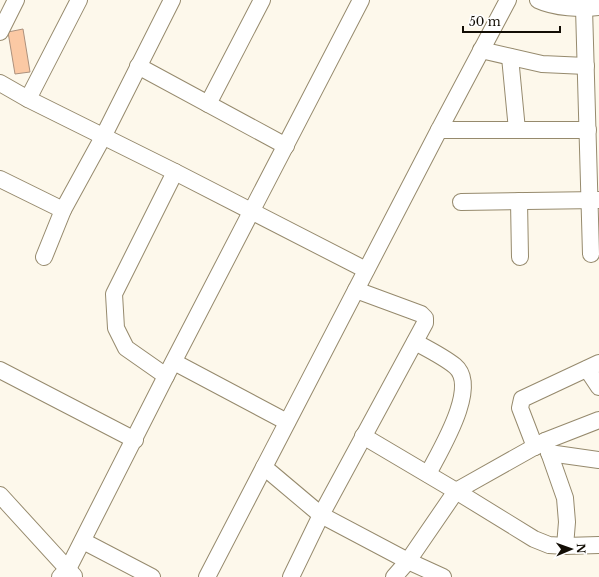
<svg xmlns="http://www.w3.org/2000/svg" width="599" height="577" viewBox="0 0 599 577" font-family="'Libre Baskerville',serif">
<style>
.building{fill:#fbc9a4;stroke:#ac917d}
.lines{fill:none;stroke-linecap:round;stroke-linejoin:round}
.minor-casing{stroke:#968a6d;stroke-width:18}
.minor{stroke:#fff;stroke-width:16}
</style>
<rect width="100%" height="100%" fill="#fdf8eb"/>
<!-- building -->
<path class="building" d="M23,29l7,43 -15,2 -7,-42z"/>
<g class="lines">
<!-- minor casing -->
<g class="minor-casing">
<g id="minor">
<path d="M538,0c17,8 43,9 61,7"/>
<path d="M584,8l7,246"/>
<path d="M0,32l16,-32"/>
<path d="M481,50l61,14 44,2"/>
<path d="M510,57l7,73"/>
<path d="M138,66l148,80"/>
<path d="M0,83l28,16 147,73 191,98"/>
<path d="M28,99l51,-99"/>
<path d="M208,104l54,-104"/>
<path d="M439,130h149"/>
<path d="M0,179l63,31"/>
<path d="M519,201l1,56"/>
<path d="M461,202l138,-2"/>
<path d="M44,257l19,-47 40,-73 69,-137"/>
<path d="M415,342c13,7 29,15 40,24 25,21 -16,86 -27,108"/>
<path d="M174,362l113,60"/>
<path d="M587,369l12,18"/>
<path d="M0,370l135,70"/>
<path d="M166,376l-40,-28 -10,-20 -2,-34 61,-122"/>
<path d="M363,436l93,55 78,48 15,6 16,1 34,-1"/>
<path d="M545,441l20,57 2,24 -2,24"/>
<path d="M535,447l-15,-39 2,-9 77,-36"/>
<path d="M549,453l50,7"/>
<path d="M264,467l57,48 87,46 35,16"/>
<path d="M0,495l74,81"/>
<path d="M83,541l69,36"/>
<path d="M60,577l8,-8 98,-193 195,-376"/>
<path d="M207,577l232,-447 69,-130"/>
<path d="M291,577l30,-62 104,-192v-5l-4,-4 -65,-24"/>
<path d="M394,577l14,-16 48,-70 89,-50 54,-21"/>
</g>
</g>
<!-- minor -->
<use href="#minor" class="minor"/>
</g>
<!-- north arrow -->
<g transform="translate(571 549) rotate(88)" stroke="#ffffff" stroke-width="3" paint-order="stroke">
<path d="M0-3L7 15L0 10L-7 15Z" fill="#120d04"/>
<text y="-6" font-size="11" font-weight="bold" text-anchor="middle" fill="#120d04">N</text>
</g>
<!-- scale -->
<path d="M463 26v6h97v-6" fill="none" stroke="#120d04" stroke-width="2"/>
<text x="469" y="26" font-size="12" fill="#120d04" stroke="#ffffff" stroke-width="3" paint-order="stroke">50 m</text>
</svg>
